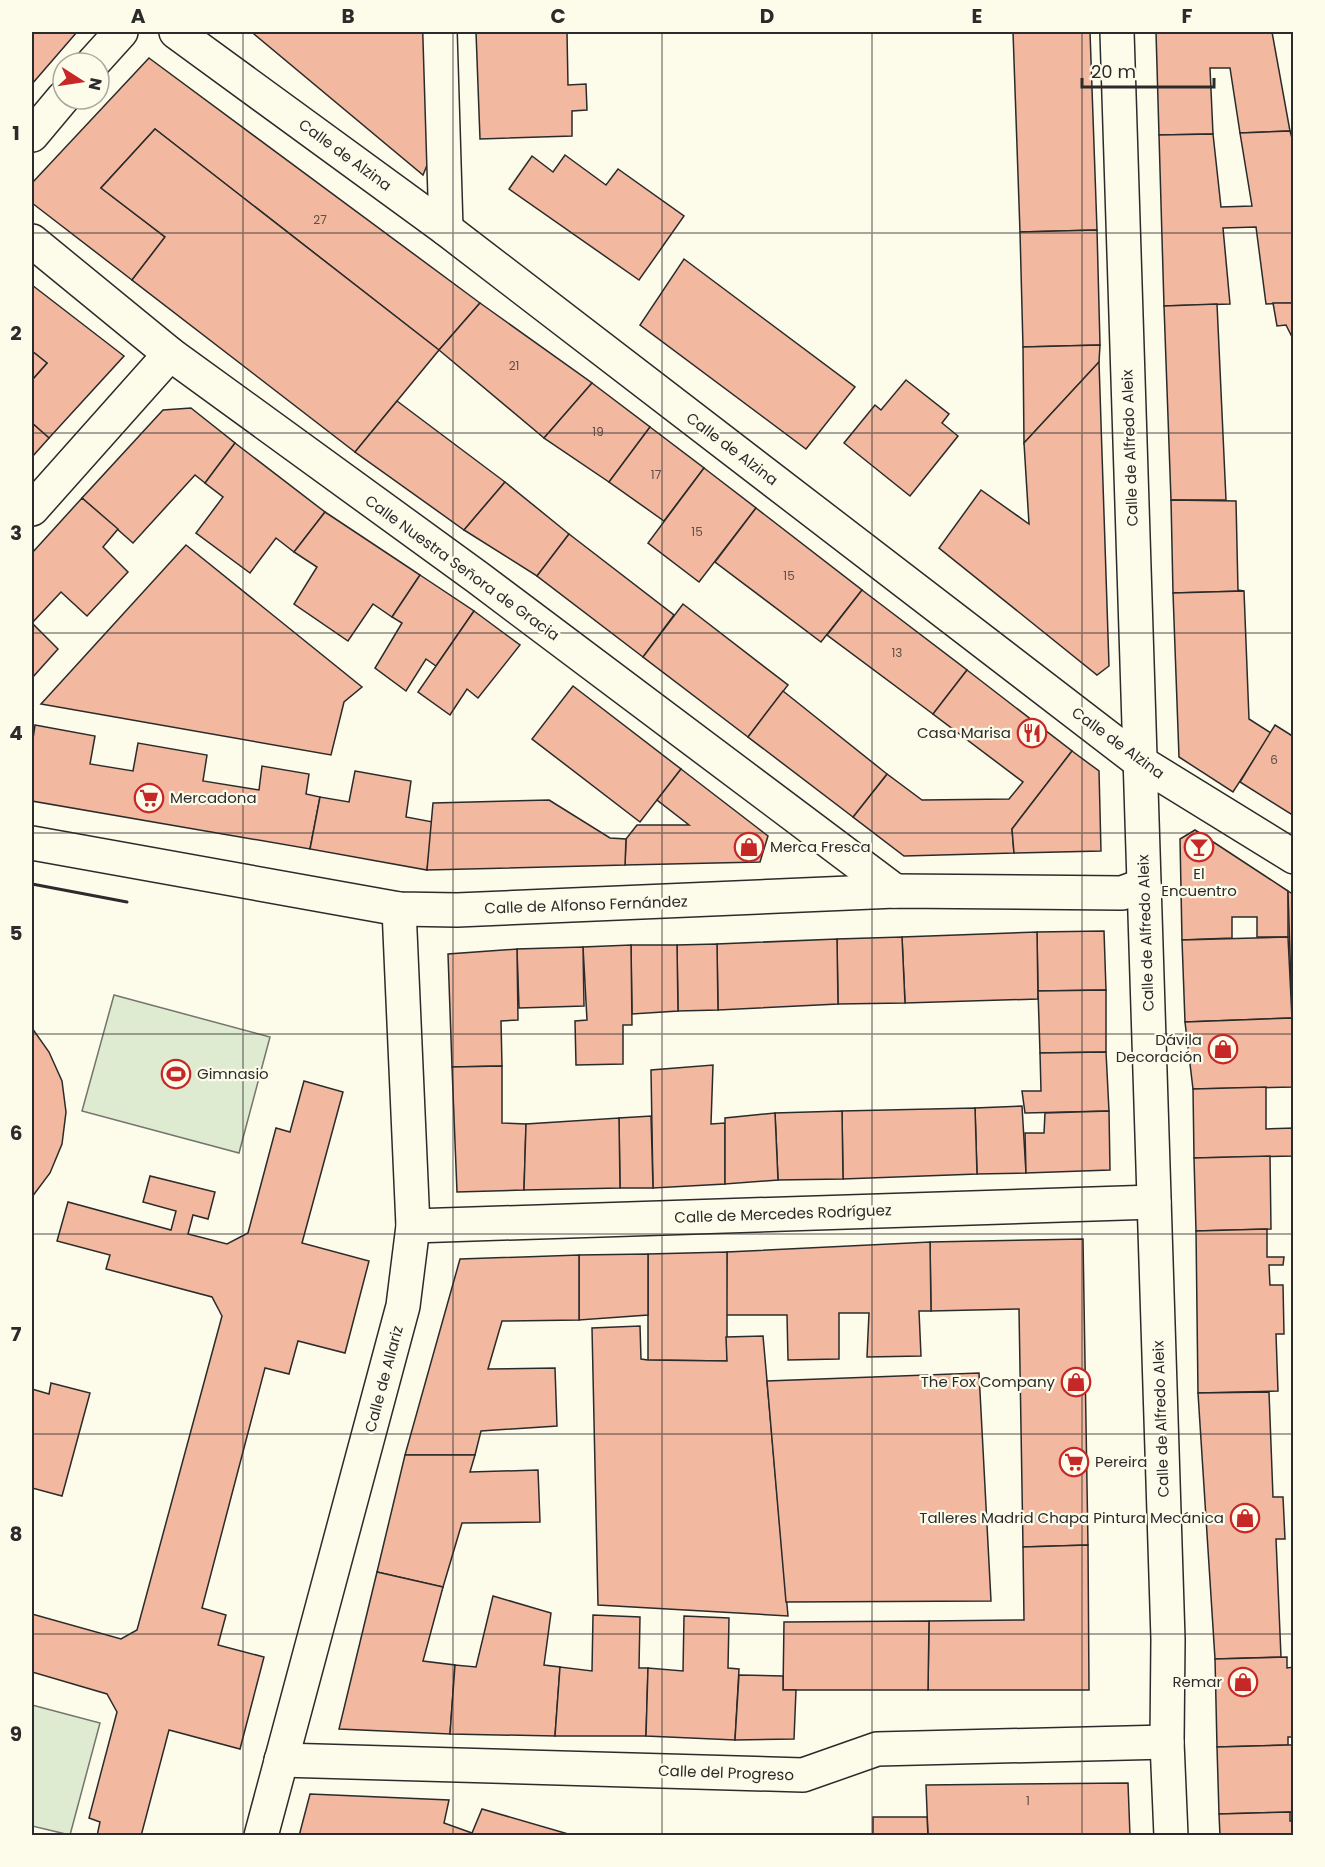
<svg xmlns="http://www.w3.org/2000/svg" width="1325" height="1867" viewBox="0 0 1325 1867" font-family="Poppins,sans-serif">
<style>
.green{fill:#deebd1;stroke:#74746e;stroke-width:1.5}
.building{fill:#f2b8a0;stroke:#2b2b2b;stroke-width:1.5}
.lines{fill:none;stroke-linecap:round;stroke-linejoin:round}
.minor-casing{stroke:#2b2b2b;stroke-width:36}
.minor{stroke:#fdfbea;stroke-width:33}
.wall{stroke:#2b2b2b;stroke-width:3}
.grid{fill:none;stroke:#2b2b2b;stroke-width:1.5;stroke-opacity:0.55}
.labels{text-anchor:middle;stroke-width:4.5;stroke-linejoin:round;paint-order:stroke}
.number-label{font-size:12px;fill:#5d4e48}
.street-label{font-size:15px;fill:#2b2b2b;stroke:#fdfbea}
.poi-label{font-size:15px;fill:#2b2b2b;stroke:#fdfbea;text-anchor:end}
.neatline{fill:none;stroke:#2b2b2b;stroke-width:2}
.grid-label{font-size:20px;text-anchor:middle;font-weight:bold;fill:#2b2b2b}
</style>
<rect width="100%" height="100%" fill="#fdfbea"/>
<!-- green -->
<g class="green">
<path d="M114,995l156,42 -31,116 -157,-42z"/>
<path d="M32,1705l68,18 -30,112 -38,-9z"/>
</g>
<!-- building -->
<g class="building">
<path d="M32,32h45l-45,52z"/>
<path d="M256,32h171l3,126 -7,17 -169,-141z"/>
<path d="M476,32h91l1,53 18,-1 1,26 -15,1v25l-92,3z"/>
<path d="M1013,32h77l7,198 -77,2z"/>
<path d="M1156,32h116l18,99 -50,2 -10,-65h-20l3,66 -54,1z"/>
<path d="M149,58l331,245 -41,47 -284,-221 -54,59 64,49 -33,43 -100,-77v-20z"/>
<path d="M155,129l284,221 -84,102 -223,-172 33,-43 -64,-49z"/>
<path d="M1290,131l4,14v158l-28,1 -10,-77 -33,1 7,76 -66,2 -5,-171 54,-1 8,73 31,-1 -12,-73z"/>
<path d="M565,155l41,30 12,-16 66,47 -45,64 -130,-91 23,-33 21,16z"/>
<path d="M1097,230l3,115 -77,2 -3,-115z"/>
<path d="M684,259l171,128 -49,62 -166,-124z"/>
<path d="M32,285l92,71 -75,82 -17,-15v-43l15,-17 -15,-12z"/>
<path d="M480,303l112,80 -48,55 -105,-88z"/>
<path d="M1273,303h21v38l-8,-16 -9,1z"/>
<path d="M1217,304l9,196h-55l-7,-194z"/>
<path d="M1100,345l-1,17 -75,81 -1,-96z"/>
<path d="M32,351l15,12 -15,17z"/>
<path d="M1099,362l10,304 -12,9 -158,-127 42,-58 48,34 -5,-81z"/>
<path d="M906,380l43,34 -7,9 16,13 -48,60 -66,-53 31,-38 6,5z"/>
<path d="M592,383l58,44 -41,55 -65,-44z"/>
<path d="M397,401l108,81 -41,48 -109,-78z"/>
<path d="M191,408l44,35 -30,40 -10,-8 -62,68 -51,-45 81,-88z"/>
<path d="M32,423l17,15 -17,19z"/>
<path d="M650,427l54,41 -40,53 -55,-39z"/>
<path d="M235,443l90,69 -31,40 -18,-14 -26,35 -54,-40 27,-36 -18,-14z"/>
<path d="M704,468l52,40 -57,74 -51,-39z"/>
<path d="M505,482l64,52 -32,42 -73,-46z"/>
<path d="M82,498l36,31 -15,18 25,25 -41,44 -26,-24 -29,31 26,26 -26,29v-125z"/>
<path d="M1171,500l65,1 2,89 6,1 -71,2z"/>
<path d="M756,508l106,82 -41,52 -106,-80z"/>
<path d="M325,512l95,63 -28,42 -19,-13 -25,37 -54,-37 23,-37 -23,-15z"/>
<path d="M569,534l105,81 -31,42 -106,-81z"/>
<path d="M186,545l176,142 -18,15 -13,53 -290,-51z"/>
<path d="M420,575l54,36 -38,55 -10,-7 -20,32 -31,-23 27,-45 -10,-6z"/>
<path d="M862,590l105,80 -34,44 -106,-79z"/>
<path d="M1244,591l5,128 22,14 -38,59 -54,-35 -6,-164z"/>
<path d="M683,604l105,81 -40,52 -105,-80z"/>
<path d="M474,611l46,34 -42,53 -11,-9 -17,26 -32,-23z"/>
<path d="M967,670l105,81 -60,78 2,24 -110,3 -51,-39 34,-43 35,26 87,-1 14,-17 -90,-68z"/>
<path d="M573,686l108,83 -41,53 -108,-83z"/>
<path d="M783,691l104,83 -34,43 -105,-80z"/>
<path d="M35,725l60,11 -5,28 43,7 5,-28 69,12 -4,26 56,9 3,-24 47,8 -3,20 14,3 -10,52 -278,-48v-55z"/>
<path d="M1275,725l19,12v79l-54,-34z"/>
<path d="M1072,751l27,20 2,80 -87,2 -2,-24z"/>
<path d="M681,769l87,67 -8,26 -135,3 1,-26 11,-14h52l-32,-25z"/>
<path d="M355,771l56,10 -5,36 27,5 -6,48 -117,-21 10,-52 29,5z"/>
<path d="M549,800l61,38 16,1 -1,26 -198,5 6,-67z"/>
<path d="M1195,830l93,61v46h-31v-20h-25v21l-50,2 -2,-101z"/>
<path d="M1288,891l6,4v123h-2z"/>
<path d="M1104,931l2,59 -68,1 -1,-59z"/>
<path d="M1037,932l1,67 -133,4 -3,-66z"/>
<path d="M902,937l3,66 -67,1 -1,-65z"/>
<path d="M1288,937l4,81 -107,4 -3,-82z"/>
<path d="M837,939l1,65 -120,6 -1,-66z"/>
<path d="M717,944l1,66 -40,1 -1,-66z"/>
<path d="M631,945h46l1,66 -46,3z"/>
<path d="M631,945l1,80h-9v39l-47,1 -1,-44 12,-1 -4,-73z"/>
<path d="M583,947l1,59 -65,2 -2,-59z"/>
<path d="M517,949l1,71 -17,1 1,45 -50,1 -4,-113z"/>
<path d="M1106,990v62l-66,1 -2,-62z"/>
<path d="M1292,1018l2,69 -101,2 -8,-67z"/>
<path d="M32,1028l17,24 13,29 4,31 -4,32 -12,29 -18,24z"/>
<path d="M1106,1052l3,59 -84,2 -3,-22h19l-1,-38z"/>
<path d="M713,1065l-2,59 14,-1v61l-72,4 -2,-118z"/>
<path d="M502,1066v57l24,1 -2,66 -67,2 -5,-125z"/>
<path d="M304,1081l39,11 -41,151 67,18 -24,92 -47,-12 -9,33 -24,-6 -63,240 24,7 -8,30 46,12 -24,92 -71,-19 -28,106h-44l3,-14 -11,-4 28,-106 -10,-18 -75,-22v-58l89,25 16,-9 85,-314 -10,-19 -106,-28 4,-14 -53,-14 11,-39 103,28 5,-19 -33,-9 7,-26 65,16 -7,27 -15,-4 -5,19 39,10 21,-11 28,-105 14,4z"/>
<path d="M1266,1087v42l28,-1v28l-100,2 -1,-69z"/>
<path d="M1022,1106l4,67 -49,1 -2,-66z"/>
<path d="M975,1108l2,66 -134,5 -1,-68z"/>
<path d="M842,1111l1,68 -65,1 -3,-67z"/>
<path d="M1109,1111l1,59 -84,3 -1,-40h19l1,-20z"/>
<path d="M775,1113l3,67 -53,4v-66z"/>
<path d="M651,1116l2,72h-33l-1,-70z"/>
<path d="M619,1118l1,70 -96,2 2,-66z"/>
<path d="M1270,1156l1,73 -75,2 -2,-73z"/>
<path d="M1267,1229v28h17l-1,8h-14l1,20h13l1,49h-8l2,57 -80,2 -2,-162z"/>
<path d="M1083,1239l5,306 -65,2 -4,-238 -88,2 -1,-69z"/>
<path d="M930,1242l1,69h-12l2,45 -54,1 2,-44h-30v46l-51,1 -1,-45h-61l1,-63z"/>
<path d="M727,1252v109l-79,-1v-106z"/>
<path d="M648,1254v61l-69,5v-65z"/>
<path d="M579,1255v65l-77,1 -14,48 67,-1 2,58 -76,5 -6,24h-70l55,-196z"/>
<path d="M640,1326l1,33 7,1 79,1 -1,-24 37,-1 25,280 -190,-11 -6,-277z"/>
<path d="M979,1373l12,228 -205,1 -19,-221z"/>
<path d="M51,1383l39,10 -28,103 -30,-8v-99l17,5z"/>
<path d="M1269,1392l4,105h10l2,42h-9l5,118 -66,2 -17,-266z"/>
<path d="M405,1455h70l-5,17 68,-2 2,52 -78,1 -19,64 -66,-15z"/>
<path d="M1088,1545l1,145h-161l1,-69 95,-1 -1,-73z"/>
<path d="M377,1572l66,15 -20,74 32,4 -5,69 -111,-5z"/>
<path d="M493,1596l58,17 -7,52 16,2 -5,69 -105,-2 5,-69 21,2z"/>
<path d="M593,1615l47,2 -1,51h9l-2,68h-91l5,-69 32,4z"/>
<path d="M684,1616l45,2 -1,50 11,1 -4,71 -89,-4 2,-68 35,3z"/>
<path d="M929,1621l-1,69h-145l1,-68z"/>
<path d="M1287,1657v11l7,-1v70h-6v8l-71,2 -2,-88z"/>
<path d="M739,1675l44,1v14h13l-2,49 -59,1z"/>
<path d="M1288,1745h6v67l-75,2 -2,-67z"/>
<path d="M1128,1783l2,53h-202l-2,-51z"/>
<path d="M310,1794l139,6 -5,23 28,10 10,-24 93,27h-276z"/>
<path d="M1290,1812v9h4v15h-74l-1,-22z"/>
<path d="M873,1817h54l1,19h-55z"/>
</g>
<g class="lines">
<!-- minor casing -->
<g class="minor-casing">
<g id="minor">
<path d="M176,32l270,197 694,533 154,95"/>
<path d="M440,32l6,197"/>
<path d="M1117,32l51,1607 -1,103 4,94"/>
<path d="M93,63l28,-31"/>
<path d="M32,135l31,-37"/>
<path d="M32,241l138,113 307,223 418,314"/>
<path d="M32,509l138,-155"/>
<path d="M32,843l367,66 58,1 438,-19 227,2 22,-8"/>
<path d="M413,1226l741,-24"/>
<path d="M281,1760l522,15 74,-26 290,-7"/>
<path d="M261,1836l142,-530 10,-80 -14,-317"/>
</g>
</g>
<!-- minor -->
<use href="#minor" class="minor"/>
<!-- wall -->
<path class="wall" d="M32,884l95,18"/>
</g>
<!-- grid -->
<path class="grid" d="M243,32v1804M453,32v1804M662,32v1804M872,32v1804M1082,32v1804M32,233h1262M32,433h1262M32,633h1262M32,833h1262M32,1034h1262M32,1234h1262M32,1434h1262M32,1634h1262"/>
<!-- icons -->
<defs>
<g id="restaurant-ring" transform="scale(1.5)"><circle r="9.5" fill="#fdfbea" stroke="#c62828" stroke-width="1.5"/><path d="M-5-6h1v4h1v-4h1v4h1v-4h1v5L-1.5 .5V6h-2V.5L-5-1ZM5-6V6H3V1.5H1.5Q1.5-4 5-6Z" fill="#c62828"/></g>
<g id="supermarket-ring" transform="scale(1.5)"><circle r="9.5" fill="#fdfbea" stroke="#c62828" stroke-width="1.5"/><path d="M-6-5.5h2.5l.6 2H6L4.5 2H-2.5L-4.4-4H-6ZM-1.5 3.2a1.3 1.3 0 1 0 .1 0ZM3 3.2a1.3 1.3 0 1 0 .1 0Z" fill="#c62828"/></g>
<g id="shop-ring" transform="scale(1.5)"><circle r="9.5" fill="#fdfbea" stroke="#c62828" stroke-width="1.5"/><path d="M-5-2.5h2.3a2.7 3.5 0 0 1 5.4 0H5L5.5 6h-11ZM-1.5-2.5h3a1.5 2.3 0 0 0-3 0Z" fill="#c62828"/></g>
<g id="bar-ring" transform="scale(1.5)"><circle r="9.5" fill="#fdfbea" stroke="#c62828" stroke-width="1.5"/><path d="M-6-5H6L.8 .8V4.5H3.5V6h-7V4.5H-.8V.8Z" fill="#c62828"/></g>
<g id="stadium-ring" transform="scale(1.5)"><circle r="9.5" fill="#fdfbea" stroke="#c62828" stroke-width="1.5"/><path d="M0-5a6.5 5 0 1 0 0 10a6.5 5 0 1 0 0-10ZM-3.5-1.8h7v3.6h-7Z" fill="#c62828"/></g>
</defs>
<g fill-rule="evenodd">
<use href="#restaurant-ring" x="1032" y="733"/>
<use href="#supermarket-ring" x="149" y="798"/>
<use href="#shop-ring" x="749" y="847"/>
<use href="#bar-ring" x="1199" y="847"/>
<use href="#shop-ring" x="1223" y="1049"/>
<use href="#stadium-ring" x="176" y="1074"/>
<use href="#shop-ring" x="1076" y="1382"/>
<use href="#supermarket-ring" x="1074" y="1462"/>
<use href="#shop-ring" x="1245" y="1518"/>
<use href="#shop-ring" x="1243" y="1682"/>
</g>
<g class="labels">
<!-- number labels -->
<g class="number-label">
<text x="320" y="224">27</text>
<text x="514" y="370">21</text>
<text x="598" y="436">19</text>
<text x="656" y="479">17</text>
<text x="697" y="536">15</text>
<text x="789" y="580">15</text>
<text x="897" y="657">13</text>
<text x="1274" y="764">6</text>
<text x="1028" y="1805">1</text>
</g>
<!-- street labels -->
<g class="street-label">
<text transform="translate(345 155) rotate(36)" y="5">Calle de Alzina</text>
<text transform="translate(1130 448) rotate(-92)" y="5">Calle de Alfredo Aleix</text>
<text transform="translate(732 449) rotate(37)" y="5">Calle de Alzina</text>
<text transform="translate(462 568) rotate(36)" y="5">Calle Nuestra Señora de Gracia</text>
<text transform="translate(1118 743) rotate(36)" y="5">Calle de Alzina</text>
<text transform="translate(586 905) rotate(-2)" y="5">Calle de Alfonso Fernández</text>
<text transform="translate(1146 933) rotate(-92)" y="5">Calle de Alfredo Aleix</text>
<text transform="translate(783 1214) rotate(-2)" y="5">Calle de Mercedes Rodríguez</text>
<text transform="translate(384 1379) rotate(-75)" y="5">Calle de Allariz</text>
<text transform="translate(1161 1419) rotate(-92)" y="5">Calle de Alfredo Aleix</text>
<text transform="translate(726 1773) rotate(2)" y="5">Calle del Progreso</text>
</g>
<!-- poi labels -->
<g class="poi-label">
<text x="1011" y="738">Casa Marisa</text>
<text x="170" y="803" text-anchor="start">Mercadona</text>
<text x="770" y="852" text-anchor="start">Merca Fresca</text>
<text x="1199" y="879" text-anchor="middle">El<tspan x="1199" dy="17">Encuentro</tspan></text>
<text x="1202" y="1045">Dávila<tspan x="1202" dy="17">Decoración</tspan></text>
<text x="197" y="1079" text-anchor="start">Gimnasio</text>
<text x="1055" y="1387">The Fox Company</text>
<text x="1095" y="1467" text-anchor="start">Pereira</text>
<text x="1224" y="1523">Talleres Madrid Chapa Pintura Mecánica</text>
<text x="1222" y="1687">Remar</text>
</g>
</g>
<!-- border -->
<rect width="1325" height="1867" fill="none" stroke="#fdfbea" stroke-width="66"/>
<!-- north arrow -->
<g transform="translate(81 81) rotate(102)"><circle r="28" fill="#fdfbea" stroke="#a9a89e" stroke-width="1.5"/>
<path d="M0-4.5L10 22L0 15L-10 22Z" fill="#c62828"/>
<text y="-9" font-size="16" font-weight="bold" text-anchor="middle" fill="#2b2b2b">N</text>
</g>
<!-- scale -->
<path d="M1082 78v9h132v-9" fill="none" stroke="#2b2b2b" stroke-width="3"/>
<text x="1091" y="78" font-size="18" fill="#2b2b2b" stroke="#fdfbea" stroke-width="4.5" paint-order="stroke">20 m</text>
<rect x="33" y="33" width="1259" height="1801" class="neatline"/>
<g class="grid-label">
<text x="138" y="23">A</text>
<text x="348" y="23">B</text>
<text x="558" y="23">C</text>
<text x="767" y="23">D</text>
<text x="977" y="23">E</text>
<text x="1187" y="23">F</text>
<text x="16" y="140">1</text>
<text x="16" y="340">2</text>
<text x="16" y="540">3</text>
<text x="16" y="740">4</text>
<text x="16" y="940">5</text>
<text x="16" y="1140">6</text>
<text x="16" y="1341">7</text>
<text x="16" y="1541">8</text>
<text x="16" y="1741">9</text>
</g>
</svg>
